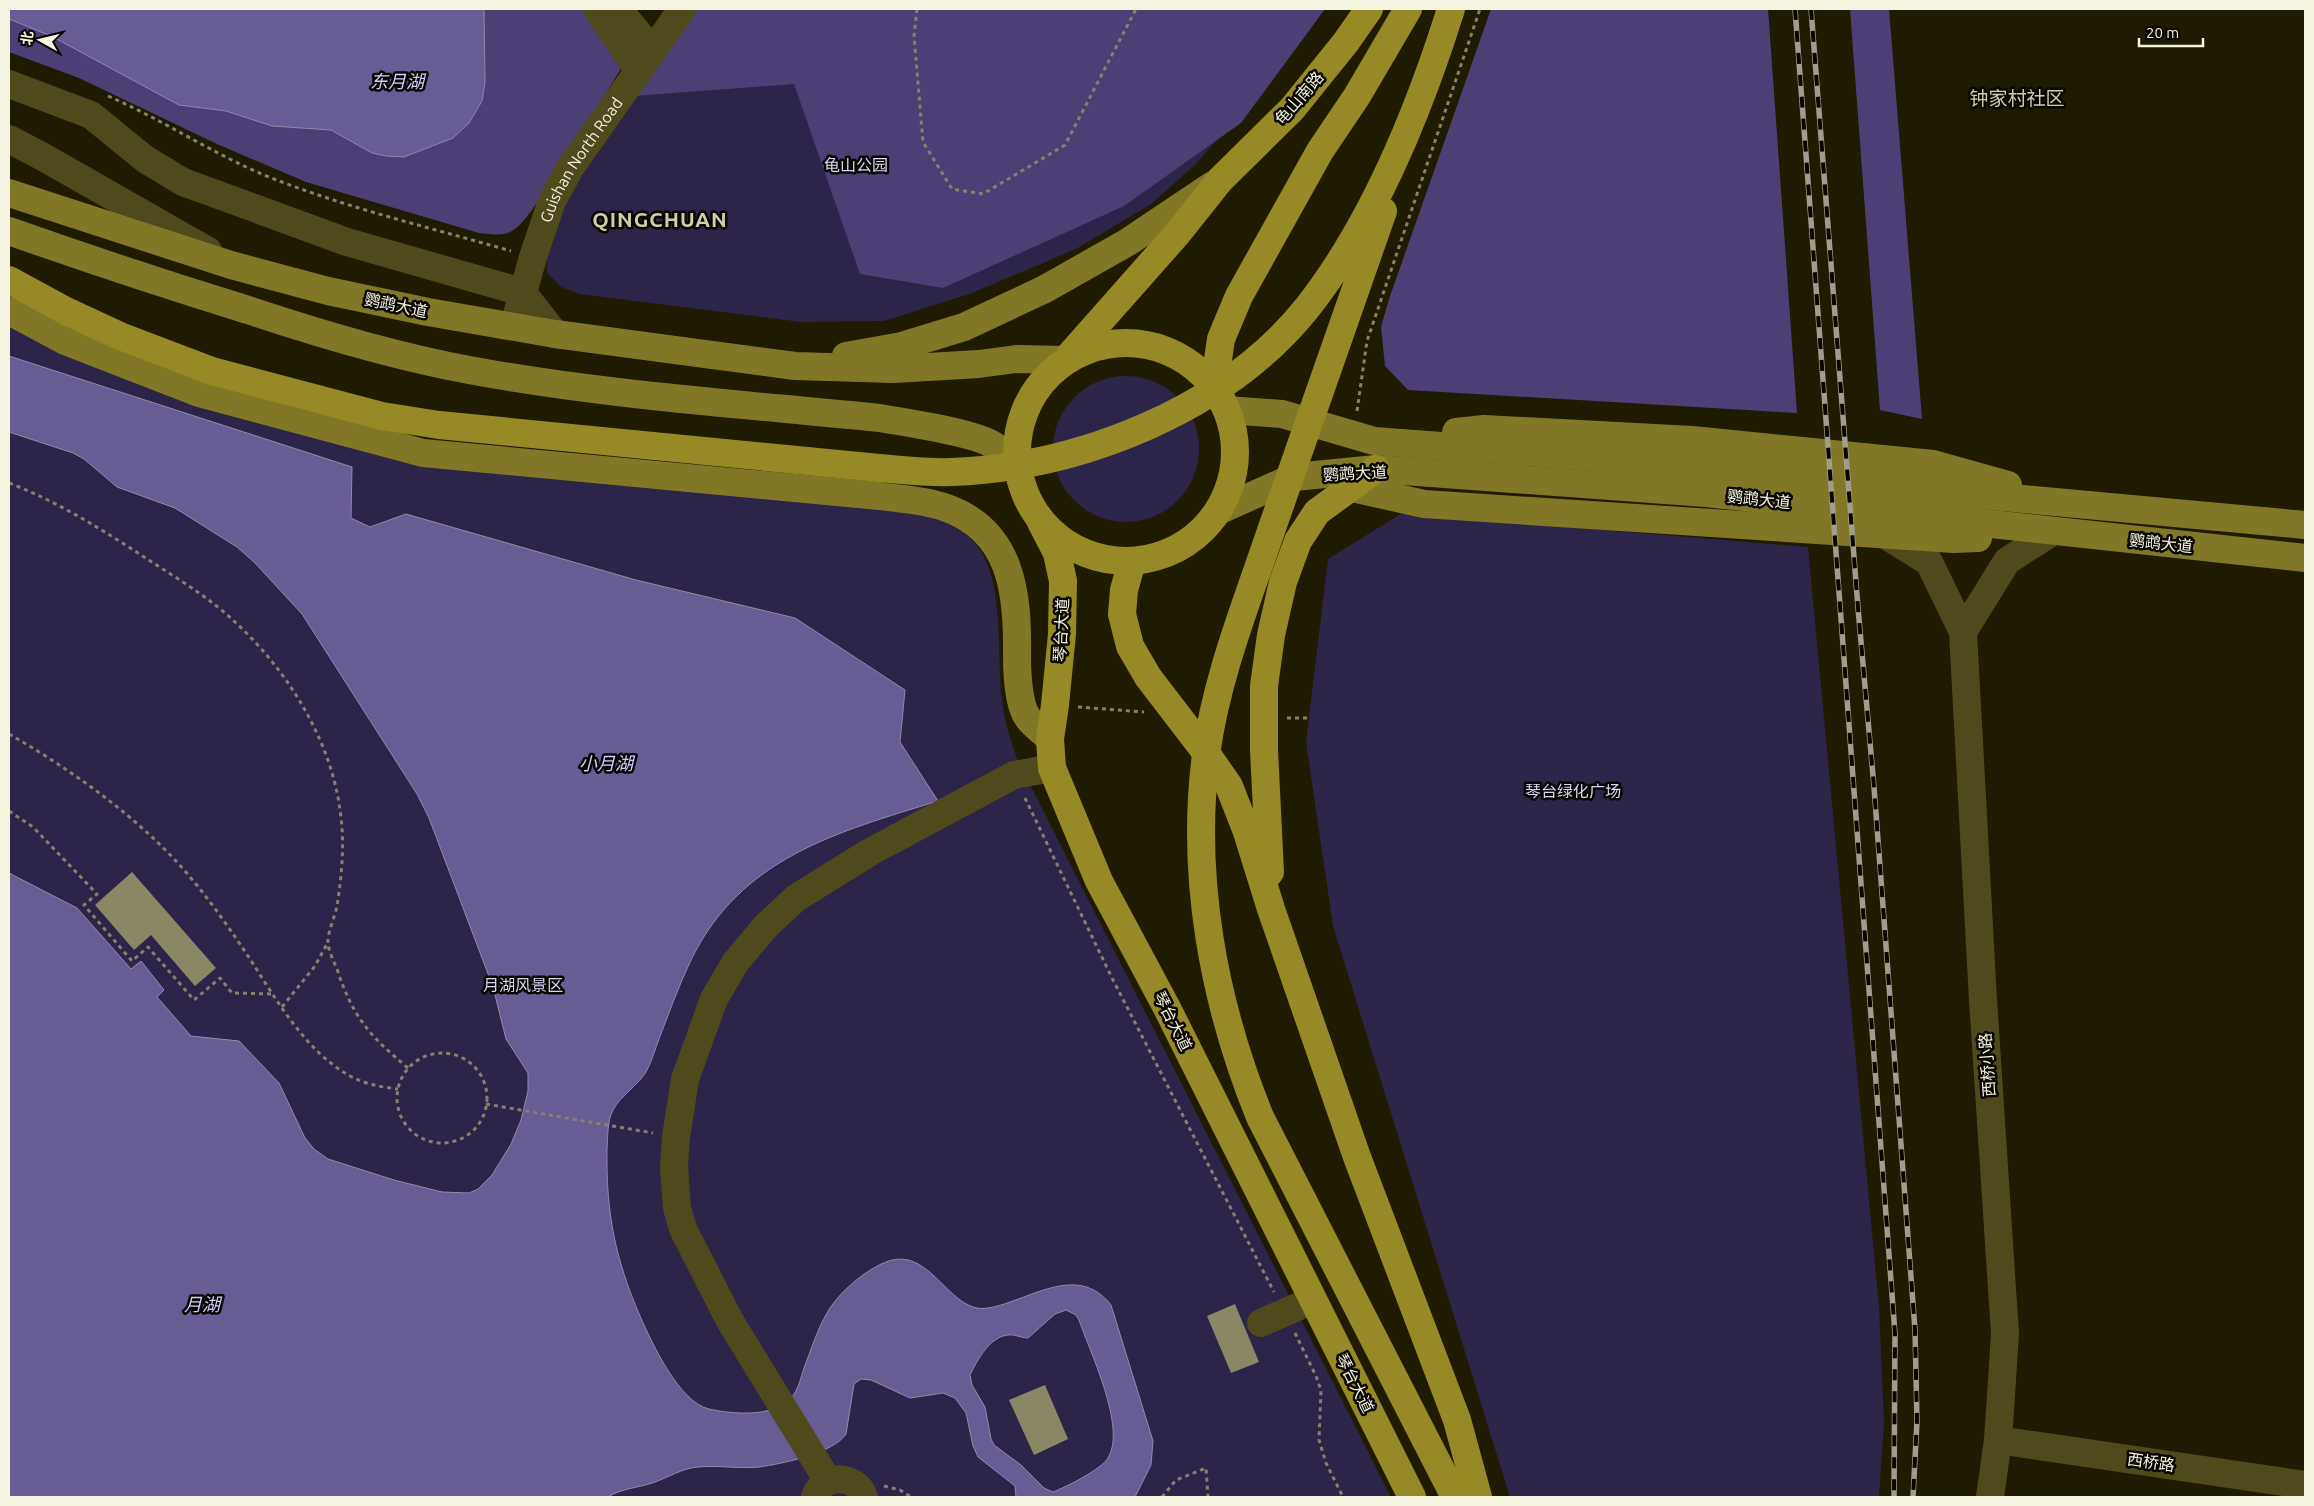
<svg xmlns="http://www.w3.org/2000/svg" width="2314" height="1506" viewBox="0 0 2314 1506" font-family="Ubuntu,'Noto Sans SC',sans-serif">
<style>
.green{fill:#2d244a}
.forest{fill:#4c3f75}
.water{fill:#685c94;stroke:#928aab;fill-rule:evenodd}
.building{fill:#8a8765}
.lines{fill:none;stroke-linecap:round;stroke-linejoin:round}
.path{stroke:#85826b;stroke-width:3;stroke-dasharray:4 4;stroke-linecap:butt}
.minor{stroke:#4f4a1b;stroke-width:28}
.major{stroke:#807827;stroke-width:28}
.highway{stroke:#958a25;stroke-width:28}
.rail-casing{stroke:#a09e88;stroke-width:5.5}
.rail{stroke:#070600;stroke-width:4;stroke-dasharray:11;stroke-linecap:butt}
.labels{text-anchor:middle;stroke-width:5;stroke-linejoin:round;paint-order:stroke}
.street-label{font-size:16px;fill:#f5f4e1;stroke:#070600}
.park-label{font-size:16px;fill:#dad5f7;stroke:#070600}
.water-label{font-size:18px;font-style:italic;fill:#d5ccff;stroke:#070600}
.quarter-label{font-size:19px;fill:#d0cda9;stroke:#070600}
.district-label{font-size:21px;font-weight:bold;letter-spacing:1px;fill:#d0cda9;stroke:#070600}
</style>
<rect width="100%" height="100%" fill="#1f1b00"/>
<!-- green -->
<g class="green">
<path d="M696,9l568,75 -68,80 -45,40 -75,45 -104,44 -88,28 -83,1 -221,-28 -19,-7 -14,-14 -1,-36 18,-42z"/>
<path d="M9,324l218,87 660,94c26,7 60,13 81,31 39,32 28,116 34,163 2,22 9,42 16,62l373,736h-1382z"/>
<circle cx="1126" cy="449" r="73"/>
<path d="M1402,513l406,34 71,760 5,115 -5,75h-369l-177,-571 -27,-184 22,-183z"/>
</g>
<!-- forest -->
<g class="forest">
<path d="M484,9h99l41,55 -92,146c-18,24 -23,27 -53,23l-173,-51 -89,-38 -138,-66 -70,-26v-33l42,17 128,69 47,6 46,15 59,4 41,23 14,3 18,1 49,-19 16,-15 13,-22 3,-19z"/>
<path d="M696,9h629l-84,114 -117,83 -181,82 -83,-14 -66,-190 -161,12z"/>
<path d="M1491,9h277l29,404 -389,-23 -23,-24 -4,-39 8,-28z"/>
<path d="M1850,9h39l33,410 -42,-9z"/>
</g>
<!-- water -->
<g class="water">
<path d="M9,9h475l1,73 -3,19 -13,22 -16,15 -49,19 -18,-1 -14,-3 -41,-23 -59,-4 -46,-15 -47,-6 -128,-69 -42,-17z"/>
<path d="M9,356l343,111 -1,51 19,9 36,-13 230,66 159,38 110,72 -5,52 38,59c-100,31 -197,56 -247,159 -12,25 -22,53 -32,79 -4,10 -7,22 -12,31 -8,15 -26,25 -34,40 -6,11 -5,27 -6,39 -1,64 8,109 33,167 12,27 39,86 69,93 23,5 64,9 82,-11 7,-7 10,-21 13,-30 7,-18 13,-38 23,-55 11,-20 38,-43 59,-51 45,-18 63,53 102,46 39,-6 89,-47 123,-3l42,136 -2,24 -16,32h-119l-1,-11 -37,-29 -5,-11 -7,-33 -11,-15 -12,-5 -33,5 -39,-18 -10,-1 -7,5 -8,50c-12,19 -65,30 -87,33 -21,2 -41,-2 -61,0 -15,1 -29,10 -43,15 -16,6 -33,6 -47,15h-599v-624l68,35 54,61 10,-8 23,29 -7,7 34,39 48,5 40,42 26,55 9,11 14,10 66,21 48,12 27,1 9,-4 14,-14 19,-31 10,-24 7,-29v-18l-22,-34 -13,-52 -64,-169 -12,-24 -115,-180 -47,-51 -18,-16 -62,-39 -58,-21 -33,-28 -11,-6 -64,-21zM1066,1310l10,5 3,5c11,32 48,108 29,138 -6,11 -42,29 -55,34l-9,-4 -23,-23 -27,-20 -3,-6 -6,-32 -13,-22 -2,-10c7,-14 19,-38 38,-40 7,-1 13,3 20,3l27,-24z"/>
</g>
<!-- building -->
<g class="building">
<path d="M132,872l84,96 -21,18 -44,-51 -17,15 -39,-45z"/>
<path d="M1235,1304l24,58 -28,11 -24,-57z"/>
<path d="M1045,1385l23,54 -34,16 -25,-55z"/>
</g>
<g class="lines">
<!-- path -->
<g class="path">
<path d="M917,9l-3,27 9,106 29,47 31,5 82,-49 71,-136"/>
<path d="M108,96c53,23 102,56 156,79 79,32 164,52 247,76"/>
<path d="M1357,411l10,-70 113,-332"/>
<path d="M9,483c47,18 87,43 129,70 33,22 69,42 98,70 51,47 95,117 104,187 5,32 2,64 -3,96 -2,11 -10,27 -9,38 1,8 6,18 9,25 16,49 33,67 71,99"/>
<path d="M1078,707l66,5"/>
<path d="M1287,718h22"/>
<path d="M9,734c59,34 119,76 166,126 27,29 51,63 73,96 28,43 57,95 102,120 15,8 31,11 48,13"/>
<path d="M1025,798l87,180 162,314"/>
<path d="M9,811l24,16 64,67 -13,11 48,56 16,-14 46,53 26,-22 12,15 41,1"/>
<path d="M282,1007l33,-41 12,-22"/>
<circle cx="442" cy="1098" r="45"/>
<path d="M486,1104l167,29"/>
<path d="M1295,1333l21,43 5,14 -2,50 7,23 17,34"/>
<path d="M884,1486l16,4 11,7"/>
<path d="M1162,1497l14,-17 30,-12 2,29"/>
</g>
<!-- minor -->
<g class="minor">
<path d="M597,9l42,62"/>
<path d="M618,9l35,42"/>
<path d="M9,84l82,31 54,44 38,23 164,60 175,50 33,42"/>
<path d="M9,139l36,19 163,93"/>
<path id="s1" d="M518,311l15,-54 19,-56 18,-33 112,-159"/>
<path d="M1884,534l45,28 34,70 44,-71 42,-27"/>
<path d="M1963,632l20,368 22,334 -7,106 -8,57"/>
<path d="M1261,1323l52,-23"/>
<path d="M1998,1440l307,45"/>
<path d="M828,1481l-98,-160 -47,-92 -6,-21 -3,-42 2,-29 9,-58 29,-80 21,-36 30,-36 31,-29 74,-46 144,-77 38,-7"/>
<path d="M815,1497c8,-24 41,-23 49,0"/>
</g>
<!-- major -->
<g class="major">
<path d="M9,193l222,72 97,26 100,21 127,22 240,32 98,3 86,-5 37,-5 50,1"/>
<path d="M9,231c79,28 158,54 239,79 72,24 145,46 221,60 135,25 273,34 410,48 24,4 101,15 117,29 8,7 15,18 23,26"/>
<path d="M9,311l56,30 134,52 224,60 457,43c21,3 44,4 64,11 68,23 74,86 73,148 0,16 1,50 11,63 6,8 15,14 22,21"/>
<path d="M846,356l56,-10 62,-19 81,-38 83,-47 85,-57"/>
<path d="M1227,410l55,4 92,27 339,25 234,26 358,33"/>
<path d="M1456,432l28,-3 208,11 241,24 75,21"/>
<path d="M1352,488l72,16 530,35 24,-1"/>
<path d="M1218,511l76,-34 82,-8 330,24 599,65"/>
</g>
<!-- highway -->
<g class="highway">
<path d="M1383,211c-37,106 -74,211 -111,317 -25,74 -56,150 -66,227 -16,122 8,249 54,362l195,380"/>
<path d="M9,280l57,31 54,25 92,35 170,45 57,9 440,43c24,2 49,5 73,4 128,-5 273,-62 355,-164 67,-85 112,-197 144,-299"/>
<circle cx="1126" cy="452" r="109"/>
<path d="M1070,355l107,-121 43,-54 72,-71 54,-67 23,-33"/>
<path d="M1214,387l7,-48 18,-43 81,-145 37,-55 51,-87"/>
<path d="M1041,522l16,31 6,28 -1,53 -7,71 -5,34 2,29 47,113 68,127 245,489"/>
<path d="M1136,562l-4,-1 -8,29 -2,24 8,32 18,31 56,73 25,36 18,46 24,77 86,248 100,263 21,77"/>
<path d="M1270,872l-6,-122v-64l7,-51 12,-53 15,-41 19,-29 59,-43"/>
</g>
<!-- rail casing -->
<g class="rail-casing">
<g id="rail">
<path d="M1795,9l100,1325 -1,163"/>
<path d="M1811,9l47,599 16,179 41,543 2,91 -4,76"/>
</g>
</g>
<!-- rail -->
<use href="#rail" class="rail"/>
</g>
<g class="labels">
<!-- street labels -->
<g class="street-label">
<text transform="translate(1299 98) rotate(-49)" y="6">龟山南路</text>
<text dy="6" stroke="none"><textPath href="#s1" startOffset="165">Guishan North Road</textPath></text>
<text transform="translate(396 305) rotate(12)" y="6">鹦鹉大道</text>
<text transform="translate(1355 473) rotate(-3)" y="6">鹦鹉大道</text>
<text transform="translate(1759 499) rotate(6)" y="6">鹦鹉大道</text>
<text transform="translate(2161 543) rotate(6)" y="6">鹦鹉大道</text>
<text transform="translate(1061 630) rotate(-87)" y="6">琴台大道</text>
<text transform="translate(1173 1021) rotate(63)" y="6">琴台大道</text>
<text transform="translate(1987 1065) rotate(-94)" y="6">西桥小路</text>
<text transform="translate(1355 1383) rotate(63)" y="6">琴台大道</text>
<text transform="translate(2151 1462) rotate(8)" y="6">西桥路</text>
</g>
<!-- park labels -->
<g class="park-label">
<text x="856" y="171">龟山公园</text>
<text x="1573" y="797">琴台绿化广场</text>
<text x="523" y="991">月湖风景区</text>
</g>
<!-- water labels -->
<g class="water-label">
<text x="397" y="88">东月湖</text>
<text x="606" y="770">小月湖</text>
<text x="202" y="1311">月湖</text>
</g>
<!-- quarter labels -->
<g class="quarter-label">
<text x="2017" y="105">钟家村社区</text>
</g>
<!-- district labels -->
<g class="district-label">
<text x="660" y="227">QINGCHUAN</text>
</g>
</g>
<!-- border -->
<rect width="2314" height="1506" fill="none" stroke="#f5f4e1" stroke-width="20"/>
<!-- north arrow -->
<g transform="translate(40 40) rotate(278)" stroke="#070600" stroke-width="4" paint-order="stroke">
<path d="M0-4L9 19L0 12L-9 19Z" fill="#f5f4e1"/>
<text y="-8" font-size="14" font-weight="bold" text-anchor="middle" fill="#f5f4e1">北</text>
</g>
<!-- scale -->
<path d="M2139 38v8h64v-8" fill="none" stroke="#f5f4e1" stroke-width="2.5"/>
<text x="2146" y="38" font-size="15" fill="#f5f4e1" stroke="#070600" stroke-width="4" paint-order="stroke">20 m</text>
</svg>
